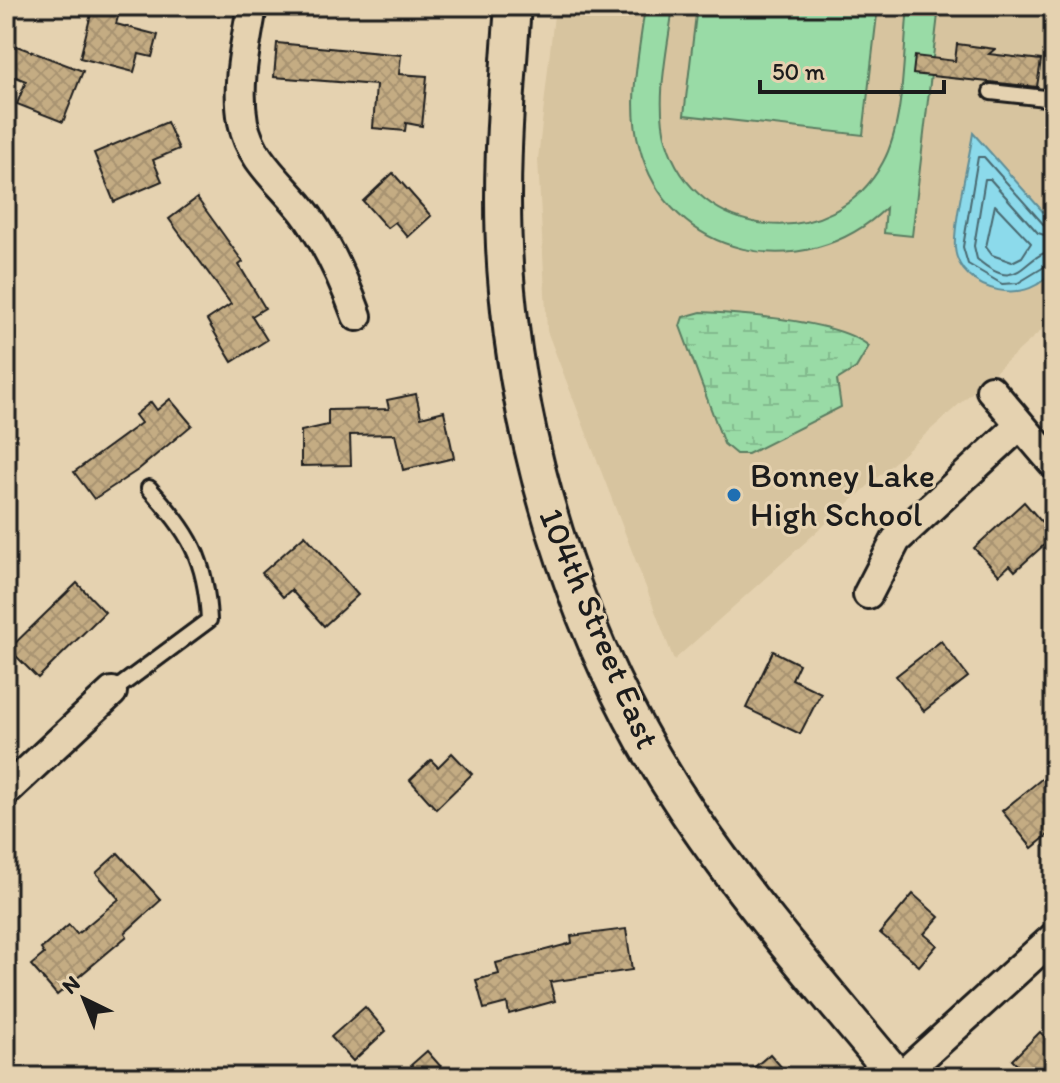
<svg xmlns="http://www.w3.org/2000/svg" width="1060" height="1083" viewBox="0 0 1060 1083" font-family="Itim,sans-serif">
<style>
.built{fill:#d7c49f}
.wetland{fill:url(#wetland-marsh);stroke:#5a7c61;stroke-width:2}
.pitch{fill:#99dba6;stroke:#5a7c61;stroke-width:2}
.water{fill:#8cdaeb;stroke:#5f8e98;stroke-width:2}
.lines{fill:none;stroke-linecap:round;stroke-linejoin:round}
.shore{stroke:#49686f;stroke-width:2}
.building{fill:url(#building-cross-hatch);stroke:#1c1c1c;stroke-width:2}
.service-casing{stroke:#1c1c1c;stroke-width:20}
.minor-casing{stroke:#1c1c1c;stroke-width:34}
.tertiary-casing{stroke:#1c1c1c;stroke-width:40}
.service{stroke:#e5d2b0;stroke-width:14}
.minor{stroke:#e5d2b0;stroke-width:28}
.tertiary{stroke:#e5d2b0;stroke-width:34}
.poi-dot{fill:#1f6fb2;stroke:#e5d2b0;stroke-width:3}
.labels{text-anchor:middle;stroke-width:6;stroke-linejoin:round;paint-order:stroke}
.poi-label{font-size:34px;fill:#1c1c1c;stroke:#e5d2b0;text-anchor:start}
.street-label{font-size:34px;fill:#1c1c1c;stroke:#e5d2b0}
</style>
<defs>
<pattern id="wetland-marsh" width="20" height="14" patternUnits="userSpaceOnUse" patternTransform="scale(2)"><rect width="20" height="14" fill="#99dba6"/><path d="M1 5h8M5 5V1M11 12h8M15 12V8" fill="none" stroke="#83bb8e"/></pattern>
<pattern id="building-cross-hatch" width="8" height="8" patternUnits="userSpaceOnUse" patternTransform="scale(2)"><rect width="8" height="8" fill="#c4ac83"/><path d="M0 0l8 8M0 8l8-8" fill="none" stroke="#a89371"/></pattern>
</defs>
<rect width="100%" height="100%" fill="#e5d2b0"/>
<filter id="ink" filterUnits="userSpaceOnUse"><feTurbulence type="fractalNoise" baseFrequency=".0125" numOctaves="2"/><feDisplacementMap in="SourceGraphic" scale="16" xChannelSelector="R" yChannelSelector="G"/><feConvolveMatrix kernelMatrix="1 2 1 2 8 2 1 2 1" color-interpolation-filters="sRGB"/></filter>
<g filter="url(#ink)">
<!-- built -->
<path class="built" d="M555,6h499v313l-380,341 -127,-329 -9,-172z"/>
<!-- wetland -->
<path class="wetland" d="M701,312c41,2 137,8 168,34l-13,22 -19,12 4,27 -93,47h-12l-12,-10 -44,-118 3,-9z"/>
<!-- pitch -->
<g class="pitch">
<path d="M645,6h28c-5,42 -18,93 -7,134 29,102 168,115 217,22 22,-40 20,-110 25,-156h31l-27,230 -28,-3 2,-25c-81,78 -218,52 -247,-63 -12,-44 1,-95 6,-139z"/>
<path d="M697,6h181l-15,129 -179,-20z"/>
</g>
<!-- water -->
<path class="water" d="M973,133l81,91c0,12 4,32 -1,43 -20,42 -94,26 -98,-19 -2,-24 14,-88 18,-115z"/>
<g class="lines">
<!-- shore -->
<g class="shore">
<path d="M995,205l36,38 -9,14 -10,5 -20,-7 -6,-8z"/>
<path d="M1054,228l-9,-2 -61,-69h-6l-15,90 5,17 34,20 16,-1 36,-22"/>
<path d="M1054,238l-16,-5 -48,-54h-5l-11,67 3,13c44,38 45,-6 77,-8"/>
</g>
</g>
<!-- building -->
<g class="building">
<path d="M93,6l26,7 -3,11 42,11 -6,22 -13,-3 -5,18 -54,-14z"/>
<path d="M6,42l77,29 -20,51 -46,-18 9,-23 -20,-8z"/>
<path d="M277,43l124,12 -2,19 28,2 -5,50 -16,-3 -1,8 -32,-3 3,-43 -102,-8z"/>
<path d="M957,44l38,5 -6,5 52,6 -4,27 -124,-13 2,-18 40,5z"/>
<path d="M167,122l12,27 -26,11 9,21 -48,21 -20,-49z"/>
<path d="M393,173l38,43 -23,21 -13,-15 -8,6 -24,-27z"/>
<path d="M197,198l46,64 -4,3 26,43 -13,8 15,24 -35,22 -25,-42 24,-16 -62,-85z"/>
<path d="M416,394l5,23 23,-6 10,47 -51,12 -8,-36 -45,1 1,30 -50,1v-35l27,-6v-15l61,-1 -2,-9z"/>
<path d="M170,399l22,26 -54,45 -44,29 -20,-27 67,-49 -6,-8 16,-13 6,8z"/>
<path d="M1024,502l30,34 -39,35 -5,-6 -11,10 -25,-27z"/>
<path d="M305,535l53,60 -34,31 -33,-36 -8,7 -21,-24z"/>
<path d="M77,583l28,29 -67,66 -29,-29z"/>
<path d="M941,641l27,36 -44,34 -28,-35z"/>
<path d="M773,651l26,13 -7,15 29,14 -21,41 -54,-26z"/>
<path d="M452,753l20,21 -36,35 -26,-29 21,-20 7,7z"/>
<path d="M1044,777l10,11v42l-22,18 -30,-37z"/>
<path d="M118,853l43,47 -36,33 2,3 -70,59 -26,-30 13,-11 -3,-5 28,-24 8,9 42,-35 -23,-26z"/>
<path d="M913,894l26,23 -15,17 13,11 -18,21 -39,-33z"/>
<path d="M626,929l6,41 -82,12 5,19 -46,13 -2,-11 -23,6 -8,-29 23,-6 -3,-11 76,-20 -1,-7z"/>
<path d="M365,1007l21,24 -33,30 -22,-24z"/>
<path d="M1040,1032l14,14v31h-25l-17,-17z"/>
<path d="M427,1051l23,26h-29l-10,-12z"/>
<path d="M770,1054l20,23h-47z"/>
</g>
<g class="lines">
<!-- service casing -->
<g class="service-casing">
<g id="service">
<path d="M991,92l63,7"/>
<path d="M112,692l97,-72c-3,-63 -20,-87 -60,-132"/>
</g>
</g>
<!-- minor casing -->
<g class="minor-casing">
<g id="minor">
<path d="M252,6c-6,38 -16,78 -9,116 8,41 42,63 65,95 22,32 36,63 49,99"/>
<path d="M991,390l63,74"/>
<path d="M868,594l28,-54 124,-115"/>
<path d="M6,791l106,-99"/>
<path d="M900,1077l154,-140"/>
</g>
</g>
<!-- tertiary casing -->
<g class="tertiary-casing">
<path id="tertiary" d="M513,6c-7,94 -15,190 -6,284 16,181 78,370 180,521 63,94 138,179 210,266"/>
</g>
<!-- service -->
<use href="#service" class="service"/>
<!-- minor -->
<use href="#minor" class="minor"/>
<!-- tertiary -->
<use href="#tertiary" class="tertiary"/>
</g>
</g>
<!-- markers -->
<circle class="poi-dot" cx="734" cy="495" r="8"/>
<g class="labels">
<!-- poi labels -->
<g class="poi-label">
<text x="750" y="487">Bonney Lake<tspan x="750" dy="39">High School</tspan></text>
</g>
<!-- street labels -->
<g class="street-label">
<text transform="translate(600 628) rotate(67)" y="12">104th Street East</text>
</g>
</g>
<!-- margin -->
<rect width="1060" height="1083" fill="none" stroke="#e5d2b0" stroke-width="32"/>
<rect x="16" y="16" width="1028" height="1051" fill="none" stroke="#1c1c1c" stroke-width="3" filter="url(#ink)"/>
<!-- north arrow -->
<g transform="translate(84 999) rotate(317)" stroke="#e5d2b0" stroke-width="6" paint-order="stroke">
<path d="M0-6L14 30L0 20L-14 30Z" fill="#1c1c1c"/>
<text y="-12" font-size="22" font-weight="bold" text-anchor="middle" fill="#1c1c1c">N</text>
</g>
<!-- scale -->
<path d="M760 80v12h184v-12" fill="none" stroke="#1c1c1c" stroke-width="4"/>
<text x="772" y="80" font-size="24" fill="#1c1c1c" stroke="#e5d2b0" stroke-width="6" paint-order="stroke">50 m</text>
</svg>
